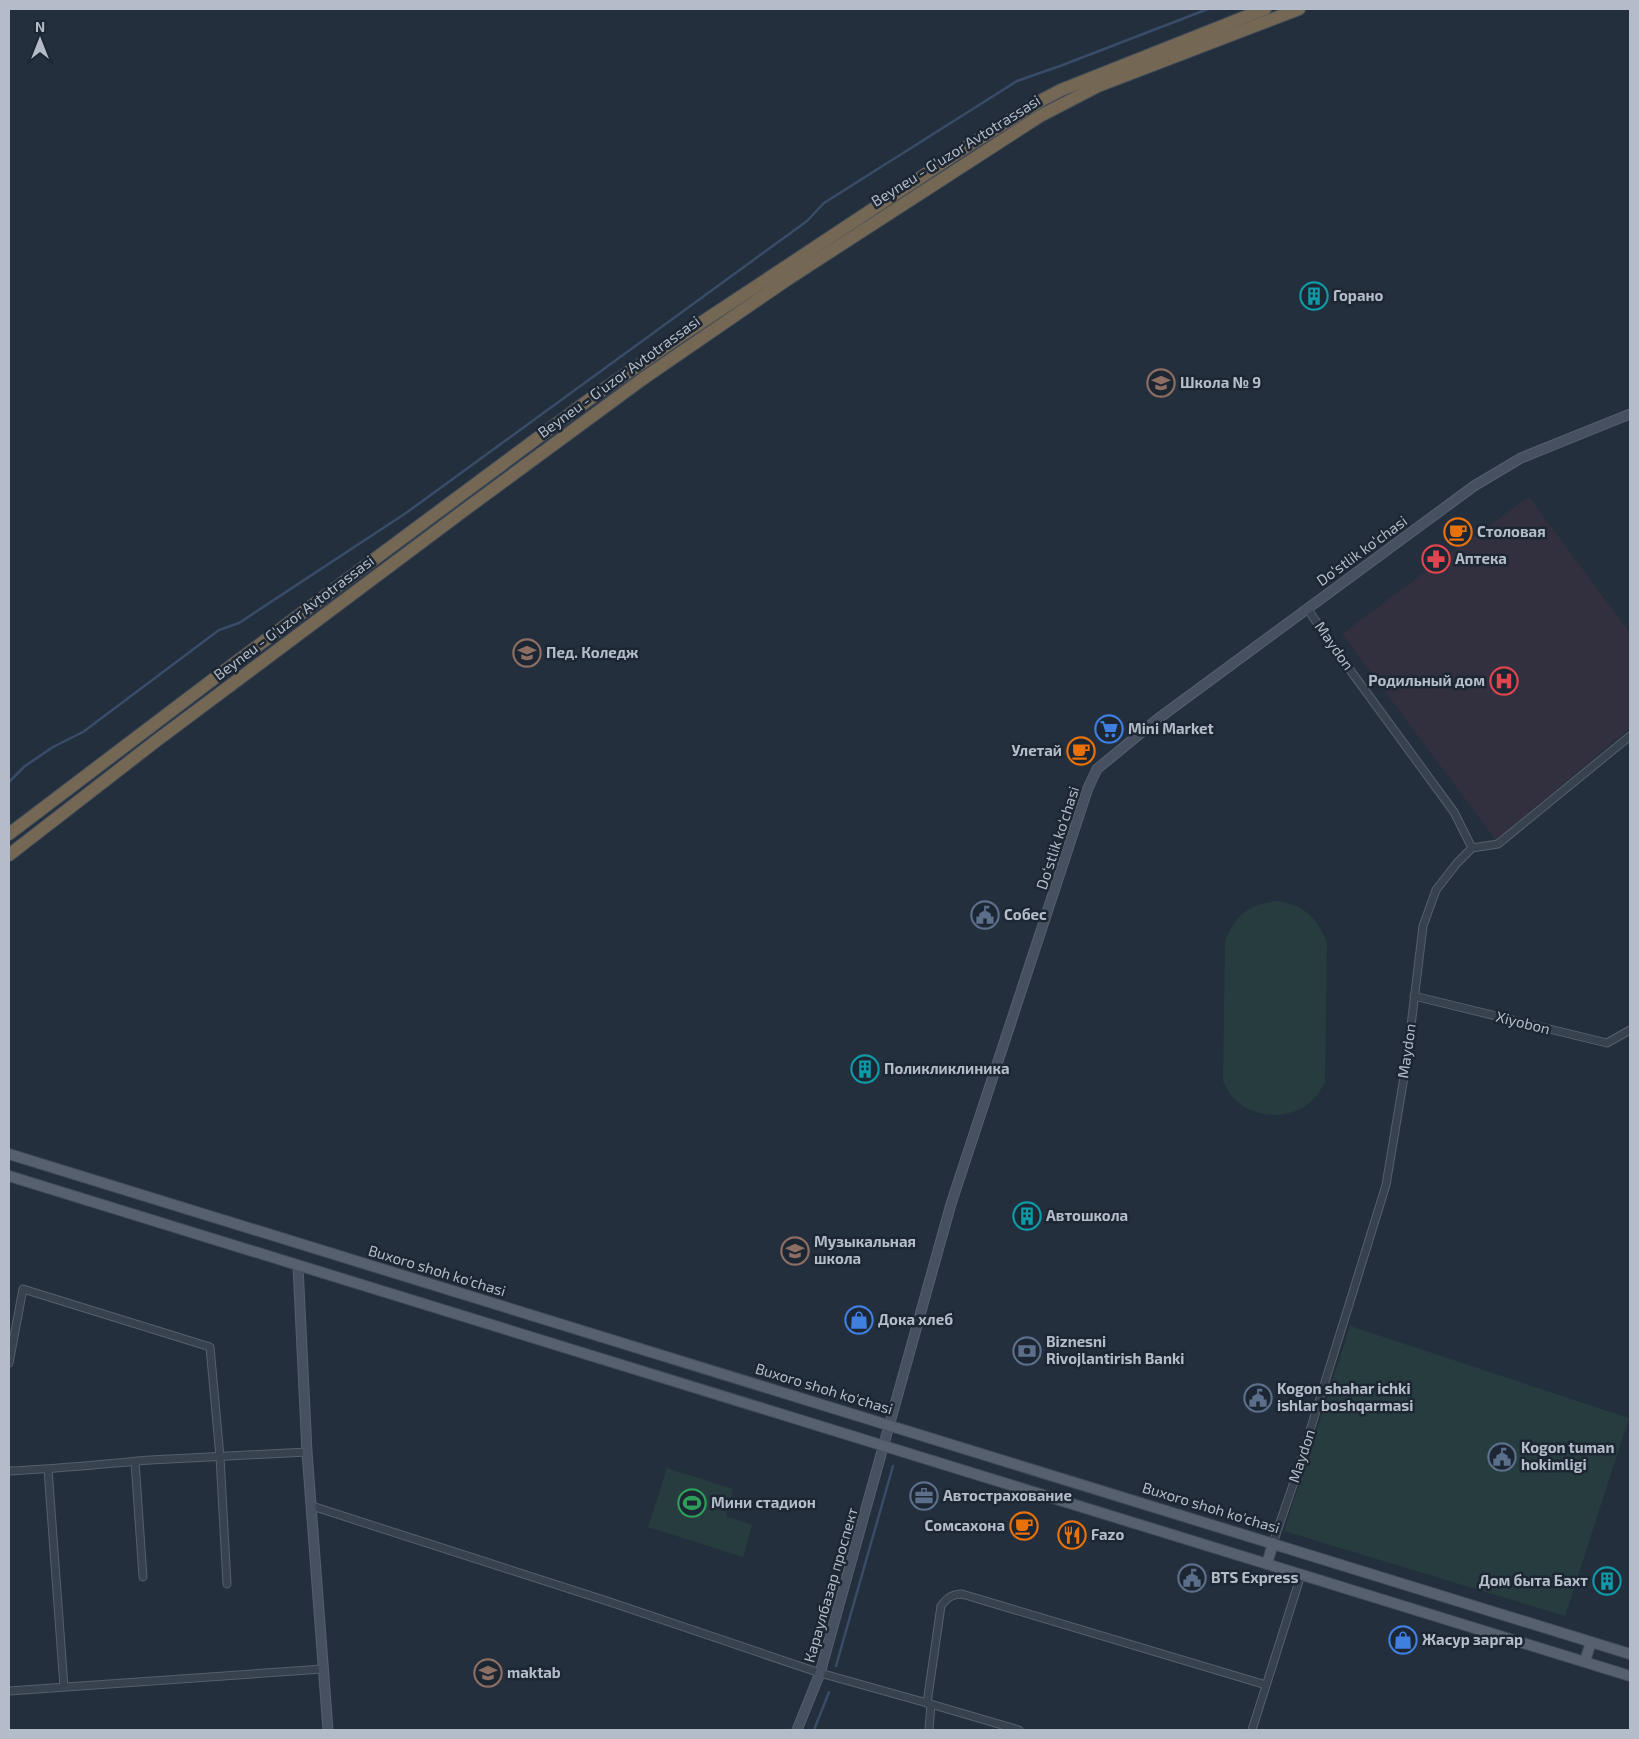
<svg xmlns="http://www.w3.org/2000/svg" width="1639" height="1739" viewBox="0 0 1639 1739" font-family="'Exo 2',sans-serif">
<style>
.medical{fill:#32303f}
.green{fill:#263c3f}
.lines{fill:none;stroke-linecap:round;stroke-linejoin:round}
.stream{stroke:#394c67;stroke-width:2.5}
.street-casing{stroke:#565f6c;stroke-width:9}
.secondary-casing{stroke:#565f6c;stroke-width:11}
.primary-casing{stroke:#414a57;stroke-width:12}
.highway-casing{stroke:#434c59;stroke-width:14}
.street{stroke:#38414e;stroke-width:7}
.secondary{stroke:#465061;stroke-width:9}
.primary{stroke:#56606e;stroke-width:10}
.highway{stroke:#746855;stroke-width:12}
.labels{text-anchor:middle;stroke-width:5;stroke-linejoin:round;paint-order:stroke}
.street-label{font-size:15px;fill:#b4bcc9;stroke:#1d2633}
.poi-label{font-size:15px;font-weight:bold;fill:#b4bcc9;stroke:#1d2633;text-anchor:start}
</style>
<rect width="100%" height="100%" fill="#242f3e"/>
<!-- medical -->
<path class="medical" d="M1529,497l101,136v95l-134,112 -154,-206 104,-78z"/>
<!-- green -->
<g class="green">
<path d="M1277,901c28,5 39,15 50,41l-2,141c-4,5 -7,12 -11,16 -23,22 -59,21 -81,-1 -4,-5 -7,-11 -10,-17l2,-140c11,-27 23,-36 52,-40z"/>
<path d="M1350,1326l279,92 -64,198 -281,-85z"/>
<path d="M667,1468l66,21 -7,27 26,9 -9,32 -95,-30z"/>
</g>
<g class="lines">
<!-- stream -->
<g class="stream">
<path d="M9,782l16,-16 28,-19 30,-15 136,-102 20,-7 167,-110 401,-292 17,-18 193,-122 43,-15 148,-57"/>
<path d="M836,1666l57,-200"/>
<path d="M814,1730l15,-38"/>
</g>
<!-- street casing -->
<g class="street-casing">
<g id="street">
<path d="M1472,848l26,-4 132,-108"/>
<path d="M1414,996l193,47 23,-13"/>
<path d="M9,1363l14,-74 187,58 10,110 7,127"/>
<path d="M135,1462l8,115"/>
<path d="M48,1469l16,218"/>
<path d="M9,1471c47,-2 94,-7 141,-11 52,-3 105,-5 157,-8"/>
<path d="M312,1506l298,96 210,71 107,30 92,27"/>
<path d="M1273,1543l22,-64 91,-294 21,-126 16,-133 13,-36 21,-27 15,-15 -18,-36 -120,-164 -27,-40"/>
<path d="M9,1691l314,-22"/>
<path d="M927,1703l14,-97c6,-8 11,-12 21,-12l304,91"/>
<path d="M929,1730l2,-26"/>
<path d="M1252,1730l49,-155"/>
</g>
</g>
<!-- secondary casing -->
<g class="secondary-casing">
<g id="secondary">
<path d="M298,1266l9,186 21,278"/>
<path d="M797,1730l23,-57 131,-469 137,-416 9,-19 62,-51 315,-232 47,-28 109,-44"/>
</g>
</g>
<!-- primary casing -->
<g class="primary-casing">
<g id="primary">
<path d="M9,1154l1621,500"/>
<path d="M9,1176l1621,500"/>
<path d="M1267,1564l6,-21"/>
<path d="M1585,1661l6,-19"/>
</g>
</g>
<!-- highway casing -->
<g class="highway-casing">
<g id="highway">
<path d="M9,834l227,-172 358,-266 81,-56 293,-194 74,-46 19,-10 204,-81"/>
<path d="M9,855l147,-114 314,-235 174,-128 144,-99 252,-163 58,-30 201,-77"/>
</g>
</g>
<!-- street -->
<use href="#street" class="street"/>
<!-- secondary -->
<use href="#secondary" class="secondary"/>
<!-- primary -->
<use href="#primary" class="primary"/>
<!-- highway -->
<use href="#highway" class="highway"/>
</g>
<!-- icons -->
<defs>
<g id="building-ring" transform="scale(1.4375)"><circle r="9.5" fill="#1d2633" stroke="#0f9aa8" stroke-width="1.5"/><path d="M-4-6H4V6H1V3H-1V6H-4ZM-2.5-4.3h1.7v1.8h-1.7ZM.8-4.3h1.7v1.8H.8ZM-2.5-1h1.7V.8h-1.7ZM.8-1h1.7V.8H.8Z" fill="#0f9aa8"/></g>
<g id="school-ring" transform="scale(1.4375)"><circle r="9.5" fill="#1d2633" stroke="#8d6e63" stroke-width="1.5"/><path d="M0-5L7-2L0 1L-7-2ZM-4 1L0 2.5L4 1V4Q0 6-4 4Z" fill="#8d6e63"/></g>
<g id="cafe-ring" transform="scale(1.4375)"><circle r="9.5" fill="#1d2633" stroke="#e8710a" stroke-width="1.5"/><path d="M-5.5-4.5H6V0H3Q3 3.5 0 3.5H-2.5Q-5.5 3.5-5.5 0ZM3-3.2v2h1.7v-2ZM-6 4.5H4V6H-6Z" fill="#e8710a"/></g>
<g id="pharmacy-ring" transform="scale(1.4375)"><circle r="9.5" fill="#1d2633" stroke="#e0444e" stroke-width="1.5"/><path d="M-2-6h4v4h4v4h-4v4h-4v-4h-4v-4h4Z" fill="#e0444e"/></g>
<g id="university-ring" transform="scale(1.4375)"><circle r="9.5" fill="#1d2633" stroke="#8d6e63" stroke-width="1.5"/><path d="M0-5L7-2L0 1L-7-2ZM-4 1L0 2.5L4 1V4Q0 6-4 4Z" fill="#8d6e63"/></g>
<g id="hospital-ring" transform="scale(1.4375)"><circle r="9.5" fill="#1d2633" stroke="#e0444e" stroke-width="1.5"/><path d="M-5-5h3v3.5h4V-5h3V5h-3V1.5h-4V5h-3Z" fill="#e0444e"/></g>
<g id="supermarket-ring" transform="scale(1.4375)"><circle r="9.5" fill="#1d2633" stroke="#3f7fe0" stroke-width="1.5"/><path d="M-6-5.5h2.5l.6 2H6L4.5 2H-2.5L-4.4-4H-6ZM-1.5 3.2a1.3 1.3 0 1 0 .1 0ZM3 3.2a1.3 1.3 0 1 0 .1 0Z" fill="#3f7fe0"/></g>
<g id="civic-ring" transform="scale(1.4375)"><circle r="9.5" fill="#1d2633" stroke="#5c6f8a" stroke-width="1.5"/><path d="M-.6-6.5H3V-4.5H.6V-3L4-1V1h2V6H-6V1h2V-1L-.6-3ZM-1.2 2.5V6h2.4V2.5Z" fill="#5c6f8a"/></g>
<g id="shop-ring" transform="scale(1.4375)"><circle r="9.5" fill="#1d2633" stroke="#3f7fe0" stroke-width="1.5"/><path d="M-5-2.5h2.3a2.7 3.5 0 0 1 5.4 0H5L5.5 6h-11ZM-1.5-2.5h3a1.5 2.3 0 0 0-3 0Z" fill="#3f7fe0"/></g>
<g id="bank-ring" transform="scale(1.4375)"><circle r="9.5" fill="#1d2633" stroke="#5c6f8a" stroke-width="1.5"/><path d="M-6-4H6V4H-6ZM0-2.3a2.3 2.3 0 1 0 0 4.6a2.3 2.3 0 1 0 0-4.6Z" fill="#5c6f8a"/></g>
<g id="office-ring" transform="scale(1.4375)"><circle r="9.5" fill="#1d2633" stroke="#5c6f8a" stroke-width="1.5"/><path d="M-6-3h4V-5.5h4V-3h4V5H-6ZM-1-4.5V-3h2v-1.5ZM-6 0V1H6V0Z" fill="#5c6f8a"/></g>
<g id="stadium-ring" transform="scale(1.4375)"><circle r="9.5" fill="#1d2633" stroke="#2e9e5b" stroke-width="1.5"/><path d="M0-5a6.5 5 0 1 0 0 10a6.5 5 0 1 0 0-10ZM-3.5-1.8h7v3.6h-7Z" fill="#2e9e5b"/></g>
<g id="restaurant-ring" transform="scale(1.4375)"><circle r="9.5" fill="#1d2633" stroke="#e8710a" stroke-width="1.5"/><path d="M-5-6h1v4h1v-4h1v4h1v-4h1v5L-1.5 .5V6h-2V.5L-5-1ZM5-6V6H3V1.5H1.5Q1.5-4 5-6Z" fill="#e8710a"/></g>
</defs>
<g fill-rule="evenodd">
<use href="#building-ring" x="1314" y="296"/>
<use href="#school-ring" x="1161" y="383"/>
<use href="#cafe-ring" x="1458" y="532"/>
<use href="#pharmacy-ring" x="1436" y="559"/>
<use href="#university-ring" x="527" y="653"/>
<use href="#hospital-ring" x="1504" y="681"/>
<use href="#supermarket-ring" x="1109" y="729"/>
<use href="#cafe-ring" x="1081" y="751"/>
<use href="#civic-ring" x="985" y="915"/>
<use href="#building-ring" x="865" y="1069"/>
<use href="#building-ring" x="1027" y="1216"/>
<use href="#school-ring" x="795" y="1251"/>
<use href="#shop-ring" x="859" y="1320"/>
<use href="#bank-ring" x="1027" y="1351"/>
<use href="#civic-ring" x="1258" y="1398"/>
<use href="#civic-ring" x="1502" y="1457"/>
<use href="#office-ring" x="924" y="1496"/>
<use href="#stadium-ring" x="692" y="1503"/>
<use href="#cafe-ring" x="1024" y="1526"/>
<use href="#restaurant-ring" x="1072" y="1535"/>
<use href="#civic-ring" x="1192" y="1578"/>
<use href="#building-ring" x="1607" y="1581"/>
<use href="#shop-ring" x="1403" y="1640"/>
<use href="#school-ring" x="488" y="1673"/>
</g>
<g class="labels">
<!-- street labels -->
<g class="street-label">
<text transform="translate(956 151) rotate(-32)" y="5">Beyneu - G'uzor Avtotrassasi</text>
<text transform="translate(619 377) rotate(-36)" y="5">Beyneu - G'uzor Avtotrassasi</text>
<text transform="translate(1362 551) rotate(-36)" y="5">Do‘stlik ko‘chasi</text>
<text transform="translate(294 618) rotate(-37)" y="5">Beyneu - G'uzor Avtotrassasi</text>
<text transform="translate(1334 646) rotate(55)" y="5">Maydon</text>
<text transform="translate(1058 838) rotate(-72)" y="5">Do‘stlik ko‘chasi</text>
<text transform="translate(1523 1023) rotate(14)" y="5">Xiyobon</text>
<text transform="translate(1407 1051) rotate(-82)" y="5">Maydon</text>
<text transform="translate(437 1271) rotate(17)" y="5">Buxoro shoh ko'chasi</text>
<text transform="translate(824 1389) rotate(17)" y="5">Buxoro shoh ko'chasi</text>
<text transform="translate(1302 1456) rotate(-72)" y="5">Maydon</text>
<text transform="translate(1211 1508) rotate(17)" y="5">Buxoro shoh ko'chasi</text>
<text transform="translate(831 1585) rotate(-74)" y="5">Караулбазар проспект</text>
</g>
<!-- poi labels -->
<g class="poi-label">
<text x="1333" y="301">Горано</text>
<text x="1180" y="388">Школа № 9</text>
<text x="1477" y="537">Столовая</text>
<text x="1455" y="564">Аптека</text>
<text x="546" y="658">Пед. Коледж</text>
<text x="1485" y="686" text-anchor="end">Родильный дом</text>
<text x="1128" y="734">Mini Market</text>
<text x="1062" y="756" text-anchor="end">Улетай</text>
<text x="1004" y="920">Собеc</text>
<text x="884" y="1074">Поликликлиника</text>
<text x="1046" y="1221">Автошкола</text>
<text x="814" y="1247">Музыкальная<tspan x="814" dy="17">школа</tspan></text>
<text x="878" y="1325">Дока хлеб</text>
<text x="1046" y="1347">Biznesni<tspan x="1046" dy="17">Rivojlantirish Banki</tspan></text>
<text x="1277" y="1394">Kogon shahar ichki<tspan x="1277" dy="17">ishlar boshqarmasi</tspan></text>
<text x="1521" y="1453">Kogon tuman<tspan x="1521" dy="17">hokimligi</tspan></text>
<text x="943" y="1501">Автострахование</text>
<text x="711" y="1508">Мини стадион</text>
<text x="1005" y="1531" text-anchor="end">Сомсахона</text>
<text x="1091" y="1540">Fazo</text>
<text x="1211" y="1583">BTS Express</text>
<text x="1588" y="1586" text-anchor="end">Дом быта Бахт</text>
<text x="1422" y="1645">Жасур заргар</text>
<text x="507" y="1678">maktab</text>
</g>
</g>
<!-- border -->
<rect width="1639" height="1739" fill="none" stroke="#b4bcc9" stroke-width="20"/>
<!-- north arrow -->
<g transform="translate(40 40)" stroke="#1d2633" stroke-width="4" paint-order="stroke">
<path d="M0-4L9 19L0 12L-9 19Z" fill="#b4bcc9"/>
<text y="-8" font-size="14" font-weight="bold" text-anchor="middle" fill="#b4bcc9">N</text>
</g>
</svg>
